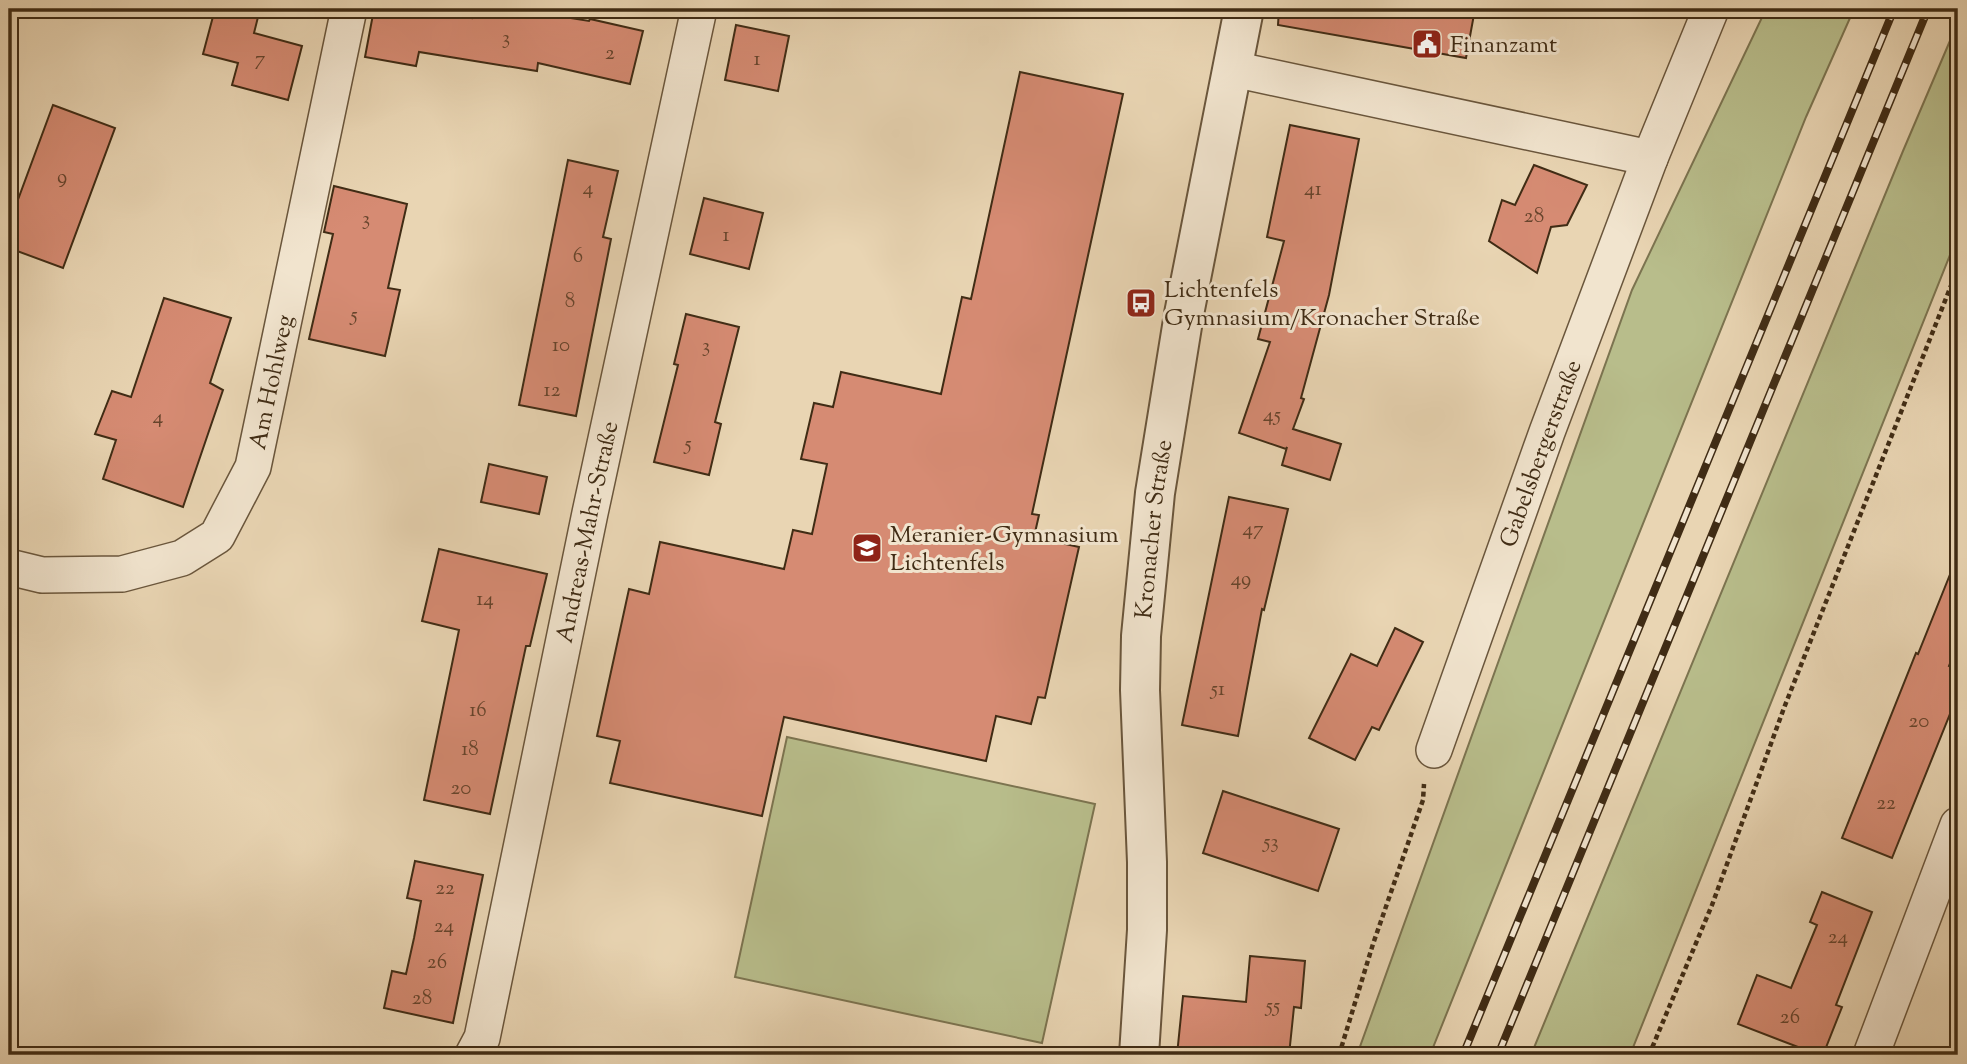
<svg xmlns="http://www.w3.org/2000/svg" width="1967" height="1064" viewBox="0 0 1967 1064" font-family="'Sorts Mill Goudy',serif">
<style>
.green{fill:#b8bd8b;stroke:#7c7450;stroke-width:2}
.building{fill:#d68b73;stroke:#402c15;stroke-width:2}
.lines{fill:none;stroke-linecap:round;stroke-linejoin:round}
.minor-casing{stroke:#6a563c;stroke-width:38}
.tertiary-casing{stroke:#6a563c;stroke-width:42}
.path{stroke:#402c15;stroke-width:4.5;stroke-dasharray:5 3.5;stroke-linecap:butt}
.minor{stroke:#f1e4ce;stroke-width:35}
.tertiary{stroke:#f1e4ce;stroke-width:38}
.rail-casing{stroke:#402c15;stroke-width:8}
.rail{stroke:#f1e4ce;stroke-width:5;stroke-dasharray:16;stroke-linecap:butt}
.labels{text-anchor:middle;stroke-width:6;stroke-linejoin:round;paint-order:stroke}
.number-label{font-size:21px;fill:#66442c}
.poi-label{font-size:24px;fill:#402c15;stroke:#f1e4ce;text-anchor:start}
.street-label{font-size:24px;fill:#402c15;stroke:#f1e4ce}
</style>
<rect width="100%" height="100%" fill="#e9d5b3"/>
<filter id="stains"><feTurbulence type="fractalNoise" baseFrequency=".00286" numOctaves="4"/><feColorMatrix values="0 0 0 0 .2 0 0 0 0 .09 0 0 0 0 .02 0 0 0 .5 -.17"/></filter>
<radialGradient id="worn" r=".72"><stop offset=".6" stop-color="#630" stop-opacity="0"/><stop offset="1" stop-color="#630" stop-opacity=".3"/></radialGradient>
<!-- green -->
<g class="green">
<path d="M1766,9h88l-48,108 -376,938h-73l275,-765z"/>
<path d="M1958,22v213l-328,820h-99l372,-904z"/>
<path d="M787,737l308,67 -53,239 -307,-66z"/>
</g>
<!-- building -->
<g class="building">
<path d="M215,9h45l-6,24 48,13 -14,54 -56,-15 6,-22 -35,-9z"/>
<path d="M374,9h44l54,9 2,-9h40l75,12 1,-2 53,12 -13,53 -92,-21 -1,8 -118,-19 -3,14 -51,-9z"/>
<path d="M1279,9h196l-9,49 -188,-33z"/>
<path d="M736,25l53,11 -11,55 -53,-11z"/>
<path d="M1020,72l103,22 -91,420 7,1 -5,22 45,10 -34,151 -7,-1 -7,27 -35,-8 -10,45 -202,-44 -22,99 -152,-33 10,-42 -23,-5 32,-147 20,5 11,-52 124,27 9,-39 19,4 15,-70 -26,-5 13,-56 19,4 8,-35 100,22 21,-97 9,2z"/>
<path d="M53,105l62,23 -52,140 -54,-20v-24z"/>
<path d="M1290,125l69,14 -30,156 -28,103 3,1 -11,30 48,15 -11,36 -48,-15 5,-18 -1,2 -47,-16 31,-91 -12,-3 26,-98 -17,-4z"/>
<path d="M568,160l50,11 -15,66 8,2 -35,177 -57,-11z"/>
<path d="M1534,165l53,20 -20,40 -16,2 -14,46 -48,-32 13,-41 13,5z"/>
<path d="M334,186l73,18 -19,84 12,2 -15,66 -76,-17 24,-105 -9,-2z"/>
<path d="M704,198l59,15 -14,56 -59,-15z"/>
<path d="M164,298l67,20 -21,65 13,7 -40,117 -80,-28 13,-39 -21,-6 17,-43 19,6z"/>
<path d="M686,314l53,13 -24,95 6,2 -12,51 -55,-13 24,-97 -4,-1z"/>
<path d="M489,464l58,13 -8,37 -58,-12z"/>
<path d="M1229,497l59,12 -24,101 -2,-1 -24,127 -56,-11z"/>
<path d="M439,549l108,25 -17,72h-4l-36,168 -66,-14 35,-170 -37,-9z"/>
<path d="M1957,557l1,87 -9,22 9,4v24l-66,164 -50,-20 74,-185 2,1z"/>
<path d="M1395,628l28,14 -44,88 -7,-3 -17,33 -46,-22 42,-84 26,12z"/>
<path d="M1223,791l116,38 -21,62 -115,-38z"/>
<path d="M415,861l68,14 -30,148 -69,-15 8,-37 14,3 8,-36 7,-37 -14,-3z"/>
<path d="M1822,892l50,20 -36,93 6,2 -19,48h-4l-81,-31 19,-49 34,13 26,-63 -7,-3z"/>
<path d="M1250,956l55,5 -4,47 -7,-1 -5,48h-112l6,-59 63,6z"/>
</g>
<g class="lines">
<!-- minor casing -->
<g class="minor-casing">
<g id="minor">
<path d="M1233,69l417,89"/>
<path id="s1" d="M9,567l33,8 80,-1 60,-16 35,-22 36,-69 96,-458"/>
<path id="s2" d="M1434,750l113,-318 103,-274 61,-149"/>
<path id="s3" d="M473,1055l9,-17 108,-525 109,-504"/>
<path d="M1871,1055l87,-230"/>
</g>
</g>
<!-- tertiary casing -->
<g class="tertiary-casing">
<g id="tertiary">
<path id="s4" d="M1139,1055l8,-125v-68l-7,-172 1,-54 14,-143 29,-179 60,-305"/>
</g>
</g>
<!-- path -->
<g class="path">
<path d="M1339,1055l34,-111 50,-144 1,-16"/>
<path d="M1649,1055l63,-150 72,-197 174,-440"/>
</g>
<!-- minor -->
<use href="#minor" class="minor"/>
<!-- tertiary -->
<use href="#tertiary" class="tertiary"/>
<!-- rail casing -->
<g class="rail-casing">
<g id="rail">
<path d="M1463,1055l431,-1046"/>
<path d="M1498,1055l430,-1046"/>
</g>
</g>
<!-- rail -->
<use href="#rail" class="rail"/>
</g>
<!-- icons -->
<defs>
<g id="civic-square" transform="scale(1.575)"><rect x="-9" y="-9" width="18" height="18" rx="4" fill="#8f2418" stroke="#f1e4ce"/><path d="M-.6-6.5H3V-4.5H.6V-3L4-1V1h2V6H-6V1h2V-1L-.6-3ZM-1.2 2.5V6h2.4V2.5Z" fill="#fff"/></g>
<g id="bus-square" transform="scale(1.575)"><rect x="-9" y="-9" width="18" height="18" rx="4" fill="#8f2418" stroke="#f1e4ce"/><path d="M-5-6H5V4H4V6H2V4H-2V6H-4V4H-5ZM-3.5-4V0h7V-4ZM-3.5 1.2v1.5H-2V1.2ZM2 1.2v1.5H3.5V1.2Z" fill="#fff"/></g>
<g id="school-square" transform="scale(1.575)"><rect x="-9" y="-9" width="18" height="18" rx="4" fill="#8f2418" stroke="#f1e4ce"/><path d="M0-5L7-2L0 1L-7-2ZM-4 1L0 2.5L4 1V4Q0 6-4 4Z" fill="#fff"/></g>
</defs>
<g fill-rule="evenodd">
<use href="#civic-square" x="1427" y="44"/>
<use href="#bus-square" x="1141" y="303"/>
<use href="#school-square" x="867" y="548"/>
</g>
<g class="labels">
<!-- number labels -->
<g class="number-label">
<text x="506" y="44">3</text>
<text x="610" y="59">2</text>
<text x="260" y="65">7</text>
<text x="757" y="65">1</text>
<text x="62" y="183">9</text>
<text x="588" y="194">4</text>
<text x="1313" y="195">41</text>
<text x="1534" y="222">28</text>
<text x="366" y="225">3</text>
<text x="726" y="241">1</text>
<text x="578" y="262">6</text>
<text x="570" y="307">8</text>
<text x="354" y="321">5</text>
<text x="561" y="351">10</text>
<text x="706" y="352">3</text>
<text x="552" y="396">12</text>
<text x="1272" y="421">45</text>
<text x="158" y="423">4</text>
<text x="688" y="450">5</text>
<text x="1253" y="535">47</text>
<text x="1241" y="585">49</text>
<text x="485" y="605">14</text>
<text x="1218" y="695">51</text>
<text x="478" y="716">16</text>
<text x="1919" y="727">20</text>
<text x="470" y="755">18</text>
<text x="461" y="794">20</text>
<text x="1886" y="809">22</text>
<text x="1271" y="848">53</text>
<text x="445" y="894">22</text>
<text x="444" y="932">24</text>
<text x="1838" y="943">24</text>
<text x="437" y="968">26</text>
<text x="422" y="1004">28</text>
<text x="1273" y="1012">55</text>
<text x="1790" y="1023">26</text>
</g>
<!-- poi labels -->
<g class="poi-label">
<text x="1450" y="52">Finanzamt</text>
<text x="1164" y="297">Lichtenfels<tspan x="1164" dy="28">Gymnasium/Kronacher Straße</tspan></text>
<text x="890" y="542">Meranier-Gymnasium<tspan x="890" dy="28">Lichtenfels</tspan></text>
</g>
<!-- street labels -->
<g class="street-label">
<text dy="8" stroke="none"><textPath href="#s1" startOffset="382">Am Hohlweg</textPath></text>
<text dy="8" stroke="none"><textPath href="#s2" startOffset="315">Gabelsbergerstraße</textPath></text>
<text dy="8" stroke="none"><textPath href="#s4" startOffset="527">Kronacher Straße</textPath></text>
<text dy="8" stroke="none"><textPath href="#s3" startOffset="536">Andreas-Mahr-Straße</textPath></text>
</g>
</g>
<!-- margin -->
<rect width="1967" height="1064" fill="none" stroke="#e9d5b3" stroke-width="35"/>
<rect x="10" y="10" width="1946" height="1043" fill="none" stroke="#402c15" stroke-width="3.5"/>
<rect x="18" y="18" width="1932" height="1029" fill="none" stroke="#402c15" stroke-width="2"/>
<rect width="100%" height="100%" filter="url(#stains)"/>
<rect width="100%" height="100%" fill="url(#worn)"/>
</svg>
